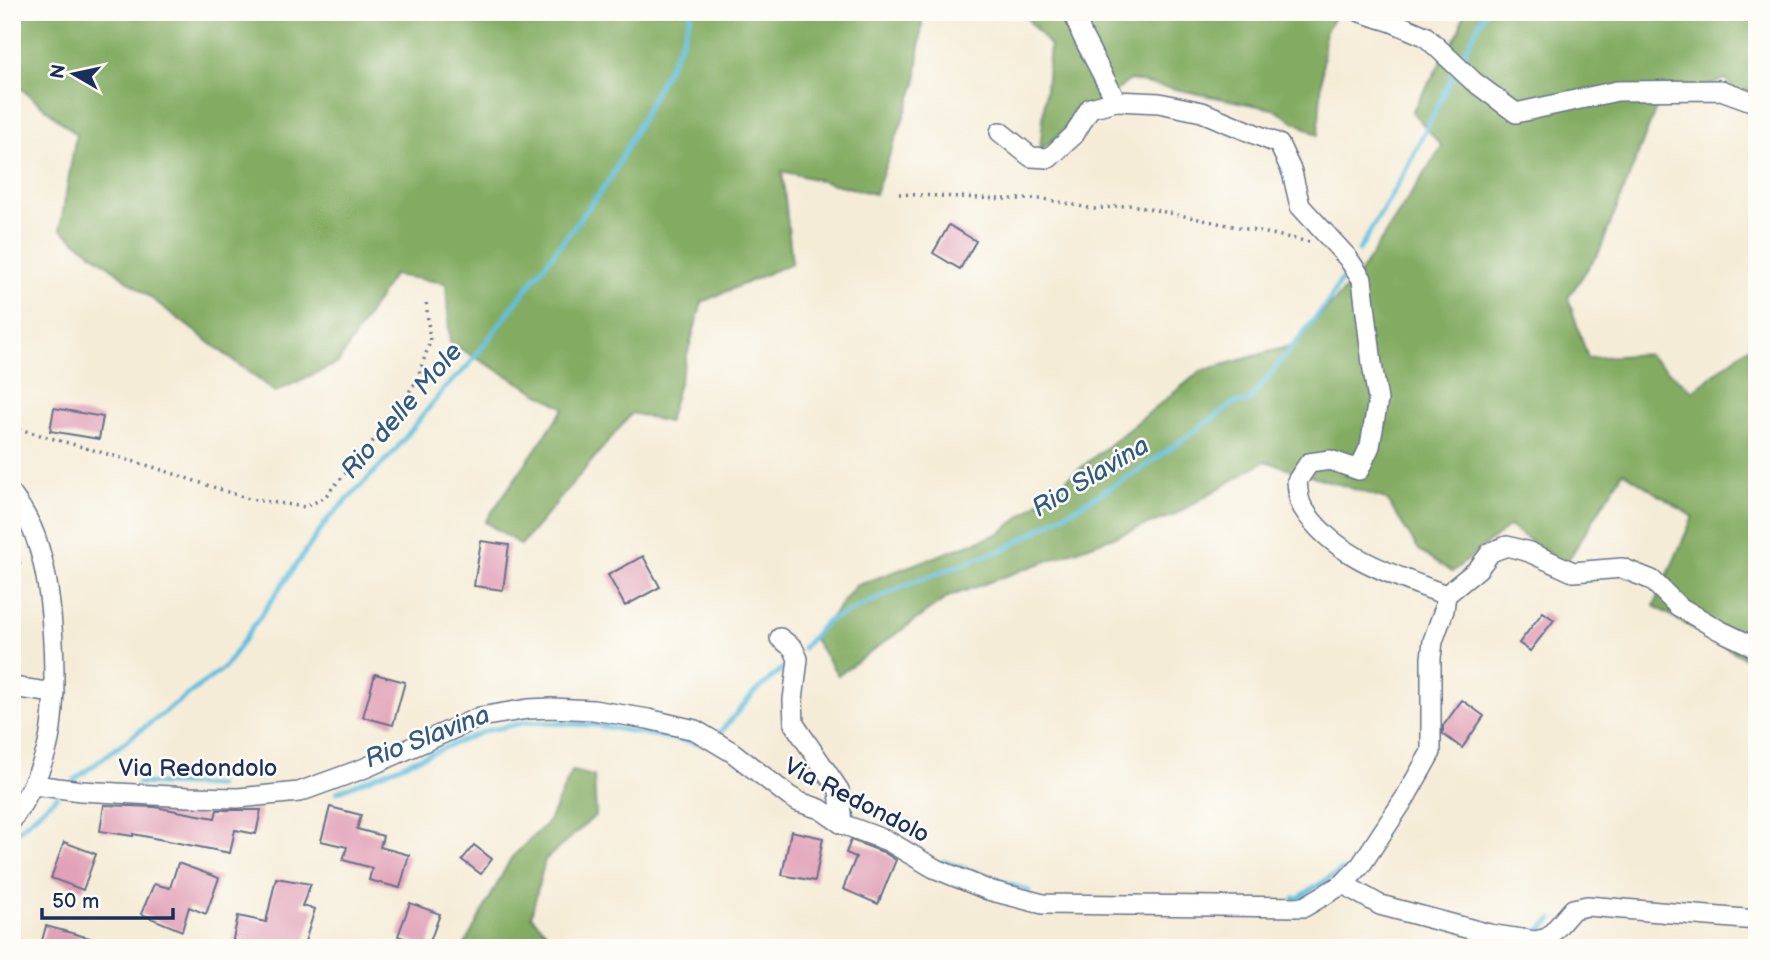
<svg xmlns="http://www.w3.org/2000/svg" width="1769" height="960" viewBox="0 0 1769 960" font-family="'Balsamiq Sans',sans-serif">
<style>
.forest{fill:#83ac62;stroke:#4f6e60;stroke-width:2}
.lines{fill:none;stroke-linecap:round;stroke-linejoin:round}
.stream{stroke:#60bfde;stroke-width:5}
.building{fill:#e1a0b7}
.minor-casing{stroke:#677188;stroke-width:22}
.path{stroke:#677188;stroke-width:3.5;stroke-dasharray:2 5;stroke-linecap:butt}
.minor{stroke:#fff;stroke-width:19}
.labels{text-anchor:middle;stroke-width:5;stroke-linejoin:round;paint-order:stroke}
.street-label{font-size:24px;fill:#1b2f5e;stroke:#fdfcf7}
.water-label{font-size:26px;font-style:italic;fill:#305a84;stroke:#fdfcf7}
</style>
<rect width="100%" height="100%" fill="#fdfcf7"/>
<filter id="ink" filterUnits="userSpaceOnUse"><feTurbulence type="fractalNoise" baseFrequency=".0143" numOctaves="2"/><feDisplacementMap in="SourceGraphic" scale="14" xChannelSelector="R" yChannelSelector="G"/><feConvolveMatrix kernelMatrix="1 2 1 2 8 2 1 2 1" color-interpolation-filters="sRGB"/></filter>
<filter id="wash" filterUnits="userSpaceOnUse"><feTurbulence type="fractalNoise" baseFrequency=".00686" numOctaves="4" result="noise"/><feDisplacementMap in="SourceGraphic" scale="28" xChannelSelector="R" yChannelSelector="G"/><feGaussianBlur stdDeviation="1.57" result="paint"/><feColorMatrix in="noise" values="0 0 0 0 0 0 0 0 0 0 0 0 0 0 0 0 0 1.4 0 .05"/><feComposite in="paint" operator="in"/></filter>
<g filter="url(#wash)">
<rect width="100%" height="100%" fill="#f5ecd7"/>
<!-- forest -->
<g class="forest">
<path d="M12,12h911l-7,72 -41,110 -93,-23 10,92 -90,39 -34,120 -36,-9 -111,132 -36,-23 79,-114 -114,-65 -4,-60 -53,-8 -55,88 -63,29 -215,-163 16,-95 -64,-53z"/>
<path d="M1022,12h315l-12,21 -7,102 -45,-26 -143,-29 -90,70 10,-104z"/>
<path d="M1464,12h293v115l-31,-48 -67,22 -59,149 -32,48 20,60 59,-4 46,37 64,-51v325l-103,-59 39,-89 -70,-45 -58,93 -56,-39 -57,46 -33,-22 -33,-51 -121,-38 -91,54 -226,82 -110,78 -24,-36 41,-53 145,-53 201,-162 89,-25 66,-67 86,-133 -30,-34 47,-81z"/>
<path d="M572,771l22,5 2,39 -51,45 -14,56 31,32h-99l48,-90 38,-37z"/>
</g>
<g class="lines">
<!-- stream -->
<g class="stream">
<path d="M1459,63l26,-51"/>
<path d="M1359,250l44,-75 52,-104"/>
<path d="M803,648l23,-26 83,-38 100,-37 131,-77 94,-67 14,-1 81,-101 17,-29"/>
<path d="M723,738l-5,-3 36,-42 29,-25"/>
<path d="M74,780l151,-113 103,-148 64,-65 52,-65 24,-23 142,-187 71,-136 11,-31"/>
<path d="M138,783l80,3"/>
<path d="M337,792l148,-61 42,-9 68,3 103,18"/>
<path d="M12,836l45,-40"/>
<path d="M943,861l86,30"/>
<path d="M1294,898h4l44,-28"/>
<path d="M1536,934l16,-15"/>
</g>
</g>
<g id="blocks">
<!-- building -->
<g class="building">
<path d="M949,225l27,16 -16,28 -27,-16z"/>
<path d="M54,408l49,9 -4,22 -49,-8z"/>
<path d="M481,541l28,4 -6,45 -29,-4z"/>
<path d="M643,556l17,31 -35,19 -17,-31z"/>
<path d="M1543,612l11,8 -24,31 -11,-8z"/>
<path d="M375,674l30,8 -12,43 -30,-8z"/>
<path d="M1462,700l22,16 -22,32 -19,-14v-8z"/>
<path d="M104,805l51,2 60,11 2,-8h44l-5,24 -21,-4 -5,23 -97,-19v2l-33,-5z"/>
<path d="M330,807l31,8 -4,14 26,7 -3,11 29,8 -9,33 -31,-8 3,-12 -29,-8 4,-13 -26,-6z"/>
<path d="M791,831l32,7 -8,43 -33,-6z"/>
<path d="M851,840l32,12 13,8 -18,44 -35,-15 13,-32 -10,-4z"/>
<path d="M64,842l32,12 -13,36 -32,-12z"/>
<path d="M474,845l18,14 -11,15 -19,-14z"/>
<path d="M178,863l41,15 -13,36 -17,-7 -7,24 -41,-17 13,-30 16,4z"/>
<path d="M276,878l35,6 -9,22 13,3 -12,39h-54l-17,-4 6,-28 28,6z"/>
<path d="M410,903l30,11 -12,33 -30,-11z"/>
<path d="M46,926l62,17v5h-68z"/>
</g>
</g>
</g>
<g filter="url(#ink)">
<use href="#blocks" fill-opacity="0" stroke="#677188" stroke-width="2"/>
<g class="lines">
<!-- minor casing -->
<g class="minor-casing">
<g id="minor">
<path d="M1360,12l32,10 33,14 48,45 43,32 101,-22 104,-1 36,13"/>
<path d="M1000,132l31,25 18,1 25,-23 16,-27 26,-7"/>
<path d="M12,495c12,16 22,34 27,53 15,48 21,156 7,204 -8,25 -20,47 -34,68"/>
<path d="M1446,595l32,-26 13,-17 16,-6 22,6 44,20 49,-4 30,12 26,26 41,24 38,18"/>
<path d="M780,638l13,10 5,11 -5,41 1,24 45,66 3,34"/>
<path d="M12,687l42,6"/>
<path d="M34,785l47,6 108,6 49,1 61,-6 66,-24 115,-51 48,-8 23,-1 42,2 55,9 47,11 37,22 57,44 10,6 21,7 22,15 46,17 46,27 54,22 55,14 261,3 39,-23 18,-19 44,-67 26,-46v-94l2,-17 11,-31 2,-15c-52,-20 -113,-38 -143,-87 -5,-7 -5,-19 -6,-27l12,-18 21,-3 29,10 11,-24 8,-46 -6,-36 -10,-85 -15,-22 -47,-51 -8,-34 -13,-28 -77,-32 -43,-9 -43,-2 -34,-66 -9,-23"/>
<path d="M1343,884l37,21 109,29 46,7 13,-3 25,-29 14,-3 170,14"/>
</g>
</g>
<!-- path -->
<g class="path">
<path d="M899,194l101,5h44l50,10 37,-4 179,37"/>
<path d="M12,427l141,40 96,32 56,8 19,-9 56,-65 36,-51 14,-40 -4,-42"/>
<path d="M12,562l12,2"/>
</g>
<!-- minor -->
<use href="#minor" class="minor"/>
</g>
</g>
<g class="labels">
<!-- street labels -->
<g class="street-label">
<text x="198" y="776">Via Redondolo</text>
<text transform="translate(857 800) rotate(27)" y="8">Via Redondolo</text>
</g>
<!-- water labels -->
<g class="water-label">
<text transform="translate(401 410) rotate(-49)" y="9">Rio delle Mole</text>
<text transform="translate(1090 476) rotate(-31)" y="9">Rio Slavina</text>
<text transform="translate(427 736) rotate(-21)" y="9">Rio Slavina</text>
</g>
</g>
<!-- margin -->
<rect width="1769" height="960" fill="none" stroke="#fdfcf7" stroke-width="42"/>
<!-- north arrow -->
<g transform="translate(74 74) rotate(279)" stroke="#fdfcf7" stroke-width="5" paint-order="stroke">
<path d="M0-5L12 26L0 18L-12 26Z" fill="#1b2f5e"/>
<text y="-10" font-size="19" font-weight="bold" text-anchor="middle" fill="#1b2f5e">N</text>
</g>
<!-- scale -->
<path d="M42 908v10h131v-10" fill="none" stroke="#1b2f5e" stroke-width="3.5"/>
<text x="52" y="908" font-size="21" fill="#1b2f5e" stroke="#fdfcf7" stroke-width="5" paint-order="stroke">50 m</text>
</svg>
